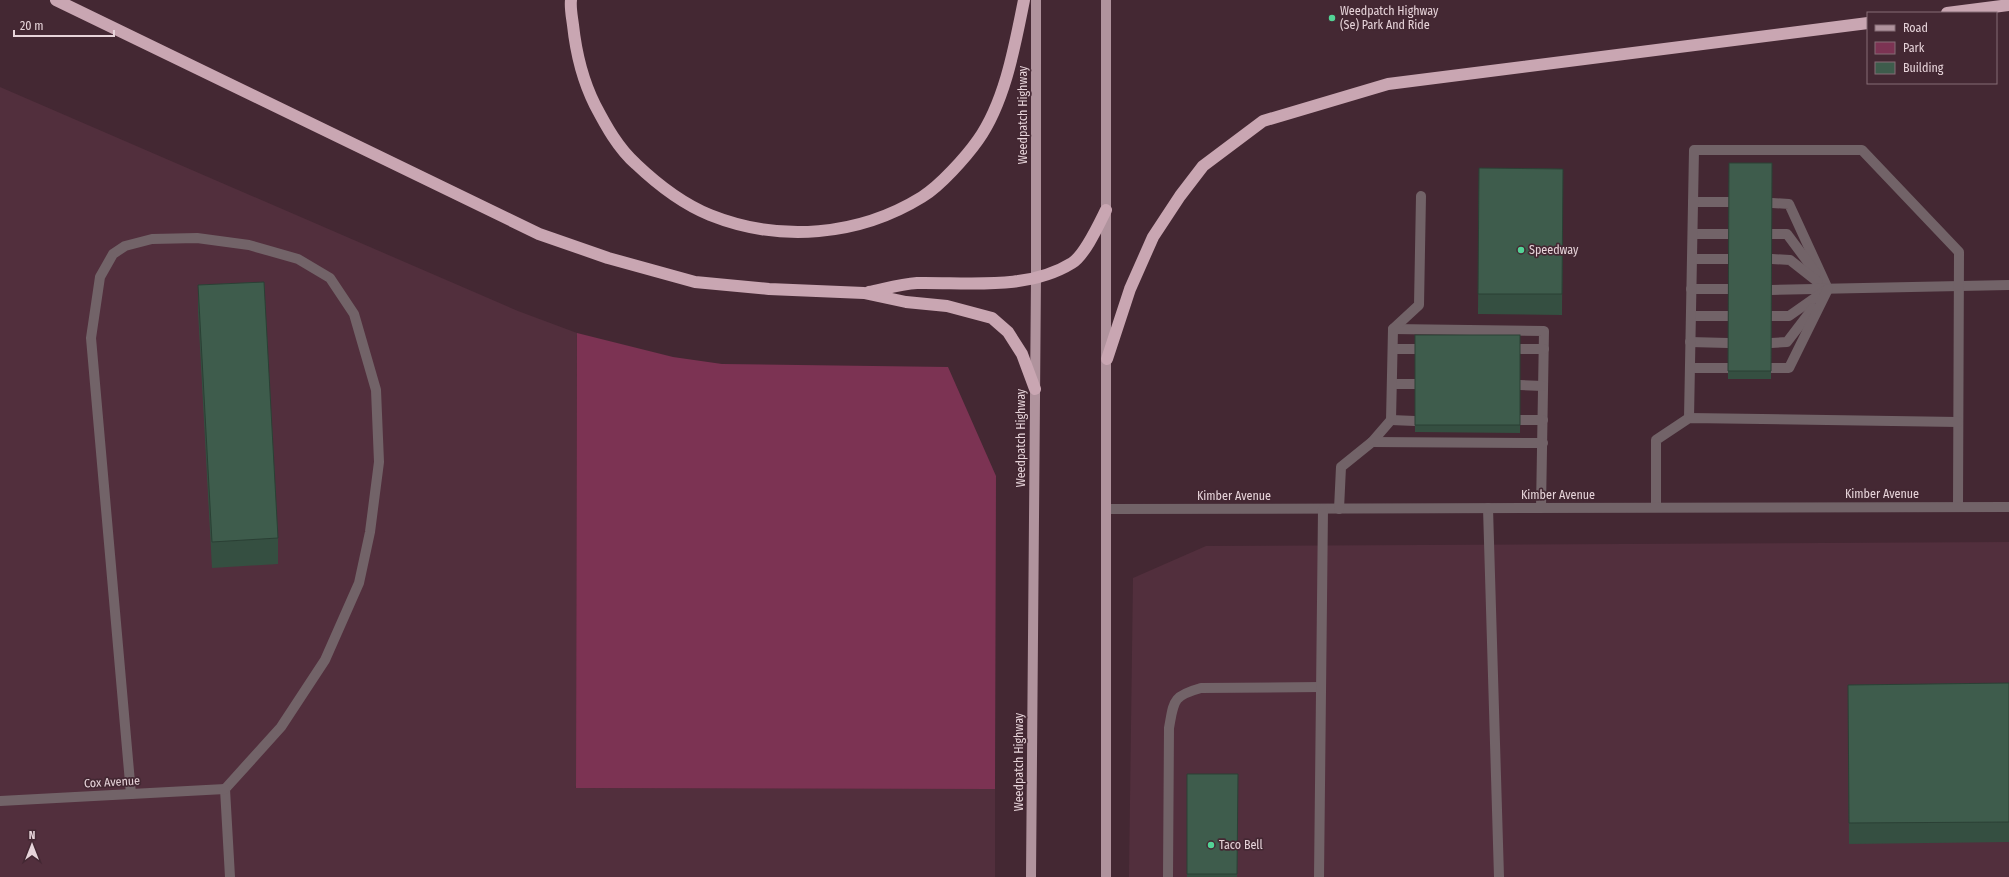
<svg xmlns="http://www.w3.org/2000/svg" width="2009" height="877" viewBox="0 0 2009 877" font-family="'Fira Sans Condensed',sans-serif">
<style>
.built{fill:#522f3d}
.green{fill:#7c3353}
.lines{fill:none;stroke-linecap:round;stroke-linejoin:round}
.minor{stroke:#726368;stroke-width:10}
.major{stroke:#b0939d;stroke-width:10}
.highway{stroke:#c9a6b2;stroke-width:12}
.wall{fill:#354f41}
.building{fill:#3e5c4c;stroke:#2b4035}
.poi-dot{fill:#53d396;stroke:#442833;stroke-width:1.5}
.labels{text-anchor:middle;stroke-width:3.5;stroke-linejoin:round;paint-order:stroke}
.poi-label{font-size:12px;fill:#e7d4da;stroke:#442833;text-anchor:start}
.street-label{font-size:12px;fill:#e7d4da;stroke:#442833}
</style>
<rect width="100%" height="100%" fill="#442833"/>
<!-- built -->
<g class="built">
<path d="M0,87l518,224 59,22 -1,455 419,1v88h-995z"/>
<path d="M2009,542v335h-880l4,-299 73,-32z"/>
</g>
<!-- green -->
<path class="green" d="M577,333l96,24 49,7 226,3 48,109 -1,313 -419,-1z"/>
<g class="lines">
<!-- minor -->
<g class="minor">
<path d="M1693,202h36"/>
<path d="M1772,203l17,1 39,85"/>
<path d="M1693,234h36"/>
<path d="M1772,234h15l29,39"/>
<path d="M1692,259h37"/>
<path d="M1772,259l18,1 28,22"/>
<path d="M1691,289h38"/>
<path d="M1771,290l238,-5"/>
<path d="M1691,316h38"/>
<path d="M1771,316h18l37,-26"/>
<path d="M1393,329l151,2 -3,177"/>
<path d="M1690,342l38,1"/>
<path d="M1771,343l16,-1 26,-34"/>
<path d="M1393,349h22"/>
<path d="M1521,349h23"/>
<path d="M1690,368h38"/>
<path d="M1771,368h18l39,-79"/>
<path d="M1392,384h23"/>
<path d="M1520,385l23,1"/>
<path d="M1689,418l5,-268h168l97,102 -1,255"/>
<path d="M1391,420l24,1"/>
<path d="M1520,420h23"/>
<path d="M1372,442l171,1"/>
<path d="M1656,507v-67l33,-22 269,4"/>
<path d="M1488,508l11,369"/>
<path d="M1107,509l902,-2"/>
<path d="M1339,509l2,-42 31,-25 19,-22 2,-91 26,-24 2,-109"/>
<path d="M225,789l5,88"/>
<path d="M131,794l-40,-456 9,-61 13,-23 12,-8 27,-7 45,-1 52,7 49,14 32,19 24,36 22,76 3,72 -9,70 -11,51 -34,77 -44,67 -56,62"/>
<path d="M0,801l225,-12"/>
<path d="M1168,877l1,-149c5,-27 3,-32 32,-40l120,-1"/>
<path d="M1319,877l4,-368"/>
</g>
<!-- major -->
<g class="major">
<path d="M1031,877l5,-599v-278"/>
<path d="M1106,877v-877"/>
</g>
<!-- highway -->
<g class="highway">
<path d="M56,0l483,234 69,24 87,24 74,7 95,4 42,9 41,4 45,12 16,14 14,22 13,35"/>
<path d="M571,0c-1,8 1,17 2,25 3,28 9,54 22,80 11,21 23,43 41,59 21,20 47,40 74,51 70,28 149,21 212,-18 18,-11 44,-40 56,-57 27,-38 37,-95 46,-140"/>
<path d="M1947,13l62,-8"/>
<path d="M869,292c15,-3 32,-8 48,-9 50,-1 110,8 155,-20 13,-8 27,-39 34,-53"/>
<path d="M1107,359l23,-70 23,-52 27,-41 23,-30 60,-45 125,-37 480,-61"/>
</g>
</g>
<!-- wall -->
<g class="wall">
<path d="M1729,163h43l-1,216h-43z"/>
<path d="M1479,168l84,1 -1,146 -84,-1z"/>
<path d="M198,285l80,253v26l-66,4 -14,-257z"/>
<path d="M1415,335h105v98l-105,-1z"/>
<path d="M2009,683v159l-160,2 -1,-159z"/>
<path d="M1187,774h51l-1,103h-50z"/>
</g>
<!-- building -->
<g class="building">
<path d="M1729,163h43l-1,208h-43z"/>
<path d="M1479,168l84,1 -1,125h-84z"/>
<path d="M264,282l14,256 -66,4 -14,-257z"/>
<rect x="1415" y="335" width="105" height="90"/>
<path d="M2009,683v139l-160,1 -1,-138z"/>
<path d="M1187,774h51l-1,100h-50z"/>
</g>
<!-- markers -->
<g class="poi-dot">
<circle cx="1332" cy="18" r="4"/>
<circle cx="1521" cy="250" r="4"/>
<circle cx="1211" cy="845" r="4"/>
</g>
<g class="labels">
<!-- poi labels -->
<g class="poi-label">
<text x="1340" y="15">Weedpatch Highway<tspan x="1340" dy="14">(Se) Park And Ride</tspan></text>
<text x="1529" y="254">Speedway</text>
<text x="1219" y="849">Taco Bell</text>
</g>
<!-- street labels -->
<g class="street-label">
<text transform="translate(1023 115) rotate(-90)" y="4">Weedpatch Highway</text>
<text transform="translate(1021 438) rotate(-90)" y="4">Weedpatch Highway</text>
<text x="1882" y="498">Kimber Avenue</text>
<text x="1558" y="499">Kimber Avenue</text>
<text x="1234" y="500">Kimber Avenue</text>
<text transform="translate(1019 762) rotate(-90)" y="4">Weedpatch Highway</text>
<text transform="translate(112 782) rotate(-3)" y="4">Cox Avenue</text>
</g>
</g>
<!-- legend -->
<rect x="1867" y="12" width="130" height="72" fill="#442833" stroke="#856d76"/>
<rect x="1875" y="25" width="20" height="6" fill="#b0939d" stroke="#856d76"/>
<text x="1903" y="32" font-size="12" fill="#e7d4da">Road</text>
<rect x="1875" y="42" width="20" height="12" fill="#7c3353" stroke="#856d76"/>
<text x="1903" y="52" font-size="12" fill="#e7d4da">Park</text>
<rect x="1875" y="62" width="20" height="12" fill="#3e5c4c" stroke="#856d76"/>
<text x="1903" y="72" font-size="12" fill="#e7d4da">Building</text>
<!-- north arrow -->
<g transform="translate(32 845)" stroke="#442833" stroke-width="3" paint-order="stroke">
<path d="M0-3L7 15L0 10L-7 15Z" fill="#e7d4da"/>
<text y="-6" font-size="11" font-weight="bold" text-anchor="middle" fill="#e7d4da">N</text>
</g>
<!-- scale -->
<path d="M14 30v6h100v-6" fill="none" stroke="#e7d4da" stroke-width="2"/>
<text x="20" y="30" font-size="12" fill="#e7d4da" stroke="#442833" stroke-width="3" paint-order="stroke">20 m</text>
</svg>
